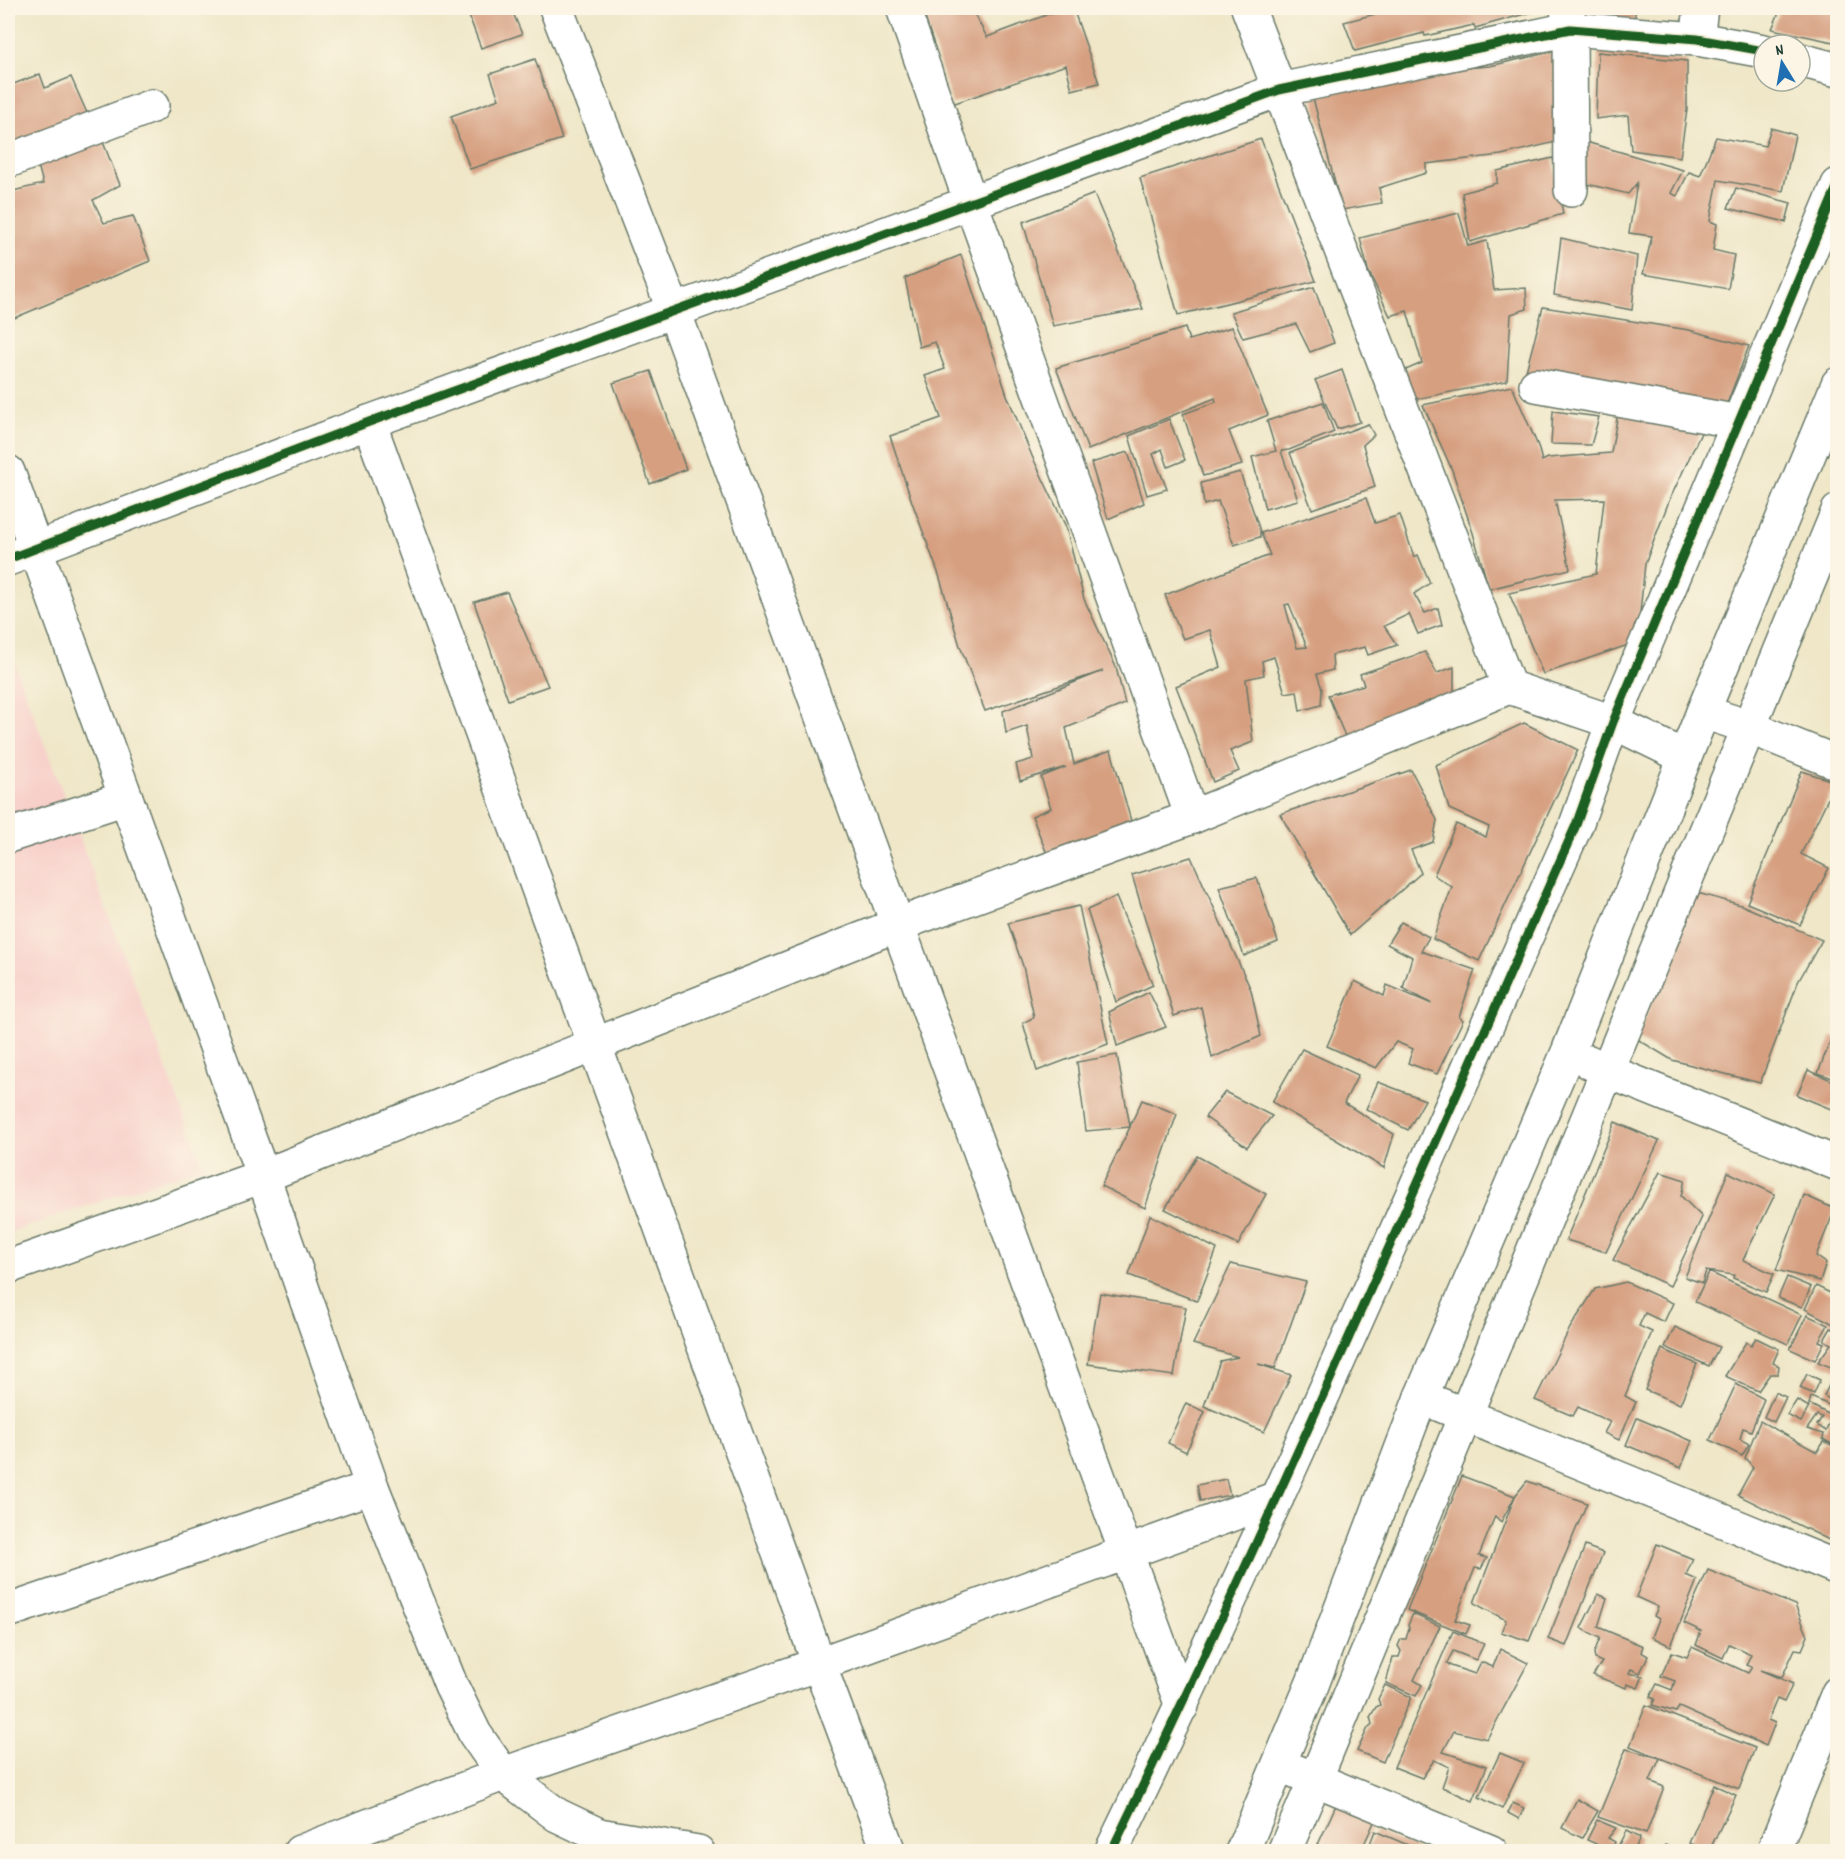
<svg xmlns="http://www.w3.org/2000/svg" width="1845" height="1859" viewBox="0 0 1845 1859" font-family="Dekko,sans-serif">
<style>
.built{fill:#f7d0ca}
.building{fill:#d69f80;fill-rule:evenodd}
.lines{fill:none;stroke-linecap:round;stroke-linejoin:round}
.minor-casing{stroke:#687868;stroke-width:36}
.minor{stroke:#fff;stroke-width:33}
.cycleway-casing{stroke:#fcf5e5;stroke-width:13}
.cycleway{stroke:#1b5e20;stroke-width:9}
</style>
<rect width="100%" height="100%" fill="#fcf5e5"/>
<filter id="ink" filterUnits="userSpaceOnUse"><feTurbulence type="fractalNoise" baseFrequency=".0167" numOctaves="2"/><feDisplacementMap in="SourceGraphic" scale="12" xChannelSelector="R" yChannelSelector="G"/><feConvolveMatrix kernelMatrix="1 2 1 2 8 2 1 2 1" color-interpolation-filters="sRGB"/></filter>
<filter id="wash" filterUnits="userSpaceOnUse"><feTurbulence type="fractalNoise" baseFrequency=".008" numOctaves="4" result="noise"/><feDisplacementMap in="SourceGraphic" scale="24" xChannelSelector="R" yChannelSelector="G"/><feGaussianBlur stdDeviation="1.35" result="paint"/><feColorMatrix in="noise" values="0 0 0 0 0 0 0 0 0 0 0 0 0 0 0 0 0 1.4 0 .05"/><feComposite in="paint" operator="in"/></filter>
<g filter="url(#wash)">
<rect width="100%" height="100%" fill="#efe7c8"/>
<!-- built -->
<path class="built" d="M8,647l195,519 -195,67z"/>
<g id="blocks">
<!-- building -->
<g class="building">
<path d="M466,8h45l11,26 -41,14z"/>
<path d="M922,8h49l16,29 78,-29h8l26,75 -27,7 -6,-25 -114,39z"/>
<path d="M1399,8h133v4l-57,16 -1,-3 -49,11 -1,-3 -69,18 -11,-29z"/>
<path d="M1585,8h22l1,8 -22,2z"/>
<path d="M1611,8h25l-2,13 -24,-3z"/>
<path d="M1781,8h57v35l-66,-14z"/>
<path d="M1564,49l-4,92 -59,14 -75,9v9l-47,15 3,15 -40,7 -29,-112 89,-25 88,-7z"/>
<path d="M1598,52l89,9v49l-7,47 -49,-7 -3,-35 -32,4z"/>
<path d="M535,59l27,80 -92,30 -19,-53 48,-17 -9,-25z"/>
<path d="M40,74l5,14 26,-11 16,36 -29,11 -50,28v-66z"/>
<path d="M1771,128l24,7 -12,56 -65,-11 -8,41 7,3 -4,26 21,5 -6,34 -85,-15 9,-38 -23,-3 8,-50 -9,11 -49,-12 7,-40 97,28 -12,23 6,3 12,-24 11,4 16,-39 49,9z"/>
<path d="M1261,139l55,142 -138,34 -38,-137z"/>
<path d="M103,142l17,43 -27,15 11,23 29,-7 17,45 -138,58 -4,-11v-116l35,-8 -5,-19z"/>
<path d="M1553,158l10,56 -93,28 -8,-49 35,-10v-12z"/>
<path d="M1736,188l55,15 -5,19 -58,-14z"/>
<path d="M1094,194l49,115 -90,17 -30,-104z"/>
<path d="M1459,213l9,33 19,-5 7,49 32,-2 1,21 -16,5 -4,67 -91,18 -15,-27 21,-9 -15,-52 -17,5 -22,-46 -8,-32z"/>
<path d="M1561,238l76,18 -5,54 -78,-15z"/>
<path d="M961,255l46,140 25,61 34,71 18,72 32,68 9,37 -59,24 8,36 37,-14 20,71 -84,33 -15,-38 19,-8 -10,-31 25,-10 -46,14 -4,-17 17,-5 -6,-33 -21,7 -3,-22 100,-40 -118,40 -25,-65 -21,-71 -27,-73 -22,-66 51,-18 -16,-42 20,-7 -10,-27 -16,5 -14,-69z"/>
<path d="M1314,287l20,56 -24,9 -14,-28 -53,14 -12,-26z"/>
<path d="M1543,307l146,23 60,16 -26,68 -198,-39z"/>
<path d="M1232,327l36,88 -39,16 13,34 -39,11 -20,-62 33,-12 -1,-4 -127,52 -32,-82 129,-40 4,12z"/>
<path d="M1342,370l18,52 -23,7 -22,-49z"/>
<path d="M651,371l35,98 -36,15 -37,-101z"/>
<path d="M1512,386l26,60 4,15 6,-3 63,-5 8,-46 88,13 -38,81 -24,63 -8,78 -94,32 -34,-81 87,-19 8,-75 -49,1 15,69 -81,20 -16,-56 -21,-63 -29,-65z"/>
<path d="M1323,402l11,30 -45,18 -8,1 17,49 -33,9 -13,-52 24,-6 -9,-30z"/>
<path d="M1553,411l46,6 -8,28 -40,-1z"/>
<path d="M1169,419l16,41 -17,7 -6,-18 -9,5 14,35 -20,6 -18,-59z"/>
<path d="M1368,424l6,11 -11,10 12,42 -63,22 -22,-56z"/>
<path d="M1128,452l16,51 -36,16 -17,-56z"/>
<path d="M1240,472l20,59v6l-26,8 -16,-44 -14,4 -3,-22z"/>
<path d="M1366,498l9,25 25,-8 14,42 4,-2 12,28 -16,11 11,19 13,-5 4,17 -24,9 -9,-20 -25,12 13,19 -29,10 -3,-8 -33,8 1,15 -16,4 5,15 -1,16 -21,6 -3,-20 -12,2 -11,-36 -12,4 2,14 -18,4 7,63 -23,9 9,20 -26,11 -37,-96 45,-19 -11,-37 -27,9 -18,-44 105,-40 -9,-22zM1289,604l18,43 -10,1 -12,-43z"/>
<path d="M507,592l41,94 -40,14 -34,-98z"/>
<path d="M1425,652l12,21 17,-6v37l-107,37 -19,-46 36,-10 -4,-11z"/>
<path d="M1524,723l54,27 -99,211 -46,-22 19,-52 -18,-12 22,-51 30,13 3,-10 -40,-18 -13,-44z"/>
<path d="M1411,770l26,50 -4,22 -22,8 10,23 -71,62 -70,-121z"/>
<path d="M1802,771l34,11 -35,72 28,14 -29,57 -53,-22z"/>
<path d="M1191,857l60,133 10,46 -49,22 -11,-51 -27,9 -42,-141z"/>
<path d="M1257,878l21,64 -34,14 -25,-69z"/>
<path d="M1694,892l47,13 81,35 -24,42 -38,101 -88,-23 -35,-21z"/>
<path d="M1116,897l37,88 -37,17 -29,-92z"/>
<path d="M1079,906l29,138 -71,27 -14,-48 11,-6 -11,-51 -15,-43z"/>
<path d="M1401,922l28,15 -8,14 54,19 -16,47 4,3 -26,54 -29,-11 5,-14 -17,-7 -20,26 -49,-22 28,-65 29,15 3,-11 45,19 -29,-16 9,-31 -25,-13z"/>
<path d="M1149,992l17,35 -49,19 -8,-34z"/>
<path d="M1832,1036l6,2v42l-20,-7z"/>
<path d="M1302,1049l56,26 -14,28 50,31 -10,34 -112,-66z"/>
<path d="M1117,1055l13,71 12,-26 35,14 -32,94 -44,-22 29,-59 -44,4 -9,-69z"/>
<path d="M1808,1070l30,13v11l-7,15 -34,-14z"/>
<path d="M1378,1082l47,18 -17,30 -42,-21z"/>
<path d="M1225,1092l47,24 -25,31 -42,-30z"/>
<path d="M1615,1122l44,19 -53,111 -40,-12z"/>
<path d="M1197,1156l69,38 -28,51 -73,-36z"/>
<path d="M1660,1172l25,8 -4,16 21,21 -32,69 -57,-26z"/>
<path d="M1728,1172l47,22 -32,66 31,14 -8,18 -33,-14 1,-3 -28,-4 -4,12 -17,-6z"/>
<path d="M1804,1195l31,14 -19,47 10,7 -6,18 -44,-11z"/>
<path d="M1150,1215l67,34 -20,52 -68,-26z"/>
<path d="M1231,1264l75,18 -31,86 -17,-4 33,11 -27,57 -60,-26 16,-45 18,-4 -45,-13z"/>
<path d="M1709,1272l93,43 -14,29 -93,-42z"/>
<path d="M1787,1277l24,10 -9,20 -24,-9z"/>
<path d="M1626,1282l47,21 -9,19 -19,-9 -6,13 13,6 -27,64 11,6 -17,38 -15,-7 6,-11 -32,-15 -5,9 -38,-16 35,-72 25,-39z"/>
<path d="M1816,1286l22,11 -1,29 -32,-17z"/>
<path d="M1100,1293l86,14 -12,69 -86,-12z"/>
<path d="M1807,1315l21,10 -9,16 5,2 -9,17 -25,-11z"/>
<path d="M1675,1327l44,20 -10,19 -44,-19z"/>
<path d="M1831,1328l7,3v39l-20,-8 13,-18 -7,-4z"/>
<path d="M1756,1338l23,11 -6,14 6,3 -1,8h-8l-12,17 -33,-15 21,-34 5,3z"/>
<path d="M1662,1349l35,15 -17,40 -35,-14z"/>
<path d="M1807,1374l13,6 -6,14 -14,-6z"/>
<path d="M1830,1383l8,3v6l-5,9 -9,-5z"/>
<path d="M1736,1384l28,15 -13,32 -8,-3 -3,11 9,5 -7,12 -32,-16z"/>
<path d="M1775,1392l11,5 -12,25 -10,-5z"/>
<path d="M1811,1397l27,12v10l-29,-15z"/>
<path d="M1797,1400l12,7 -8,15 -14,-7z"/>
<path d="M1186,1403l19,9 -19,40 -18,-9z"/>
<path d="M1817,1415l5,2 -5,8 9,6 4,-10 8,3v17l-3,5 3,1v75l-9,18 -91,-45 15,-28 -8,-9 15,-37 57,31 7,-10 11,4 -12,-7 1,-5 -17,-5z"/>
<path d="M1637,1418l55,23 -11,27 -55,-23z"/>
<path d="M1462,1476l53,20 -14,26 -6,-6 -16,40 8,2 -6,11 -6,-1 -20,52 15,5 -4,9 -59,-24z"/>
<path d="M1226,1479l4,16 -30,6 -3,-16z"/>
<path d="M1527,1481l60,22 -58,138 -28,-9 5,-12 -32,-17 41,-107z"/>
<path d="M1657,1544l36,15 -7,16 11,5 -26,66 -19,-9 7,-18 -5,-3 4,-9 -22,-10z"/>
<path d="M1585,1546l18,7 -37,93 -18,-7z"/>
<path d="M1708,1570l87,35 13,31 -6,14 -7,-1 -13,28 -22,-7 33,14 -9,18 -7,-3 -9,21 7,3 -9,23 -87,-39 -3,5 -24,-7 3,-6 -5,-2 7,-13 15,6 3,-9 -14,-5 11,-24 15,5 5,-10 56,26 4,-6 -6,-2 5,-11 -22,-10 -6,14 -27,-13 5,-14 -17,-8z"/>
<path d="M1598,1594l9,4 -9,29 45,19 -2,6 7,4 -8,17 -9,-4 -2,4 14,3 -5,12 -11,-4 -1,4 -33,-13 9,-13 -7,-3 -1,-6 6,-15 -19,-10z"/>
<path d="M1413,1614l27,12 -26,54 8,5 -6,11 -30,-13 7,-26h6l2,-6 -3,-5 3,-7h5l3,-11 -1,-3z"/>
<path d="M1453,1631l31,13 -8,16 -23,-9 -6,12 4,3 24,8 6,-12 12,5 7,-18 28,14 -41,76 -33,-8 -11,21 44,14 -14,35 -31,-14 7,-20 -15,-7 -12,18 -28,-11z"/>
<path d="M1385,1685l26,12 -28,65 -26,-11 11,-23 4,-4 -2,-7 6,-10 4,-2 -2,-6z"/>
<path d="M1646,1705l109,43 -16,41 -79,-31 -10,23 14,6 -18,47 -48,-17 28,-68 34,9 -30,-12z"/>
<path d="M1500,1753l24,10 -22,46 -23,-12z"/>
<path d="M1714,1785l22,10 -27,56 -20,-8z"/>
<path d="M1577,1799l21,12 -16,27 -20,-10z"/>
<path d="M1337,1803l38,17 -14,31h-46z"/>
<path d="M1513,1803l11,5 -5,11 -11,-6z"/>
<path d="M1597,1820l19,8 -8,10 7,4 -3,9 -25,-11z"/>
<path d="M1375,1831l47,20h-55z"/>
<path d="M1626,1831l14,7 -6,13 -18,-1z"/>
<path d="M1665,1845l14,6h-17z"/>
</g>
</g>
</g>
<g filter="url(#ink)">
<use href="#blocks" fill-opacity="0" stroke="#687868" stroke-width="1.5"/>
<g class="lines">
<!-- minor casing -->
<g class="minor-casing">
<g id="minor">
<path d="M556,8l118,303 508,1395"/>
<path d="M903,8l68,195 221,614"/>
<path d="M1248,8l261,679"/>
<path d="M1567,9l3,20 1,161"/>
<path d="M1697,39l4,-31"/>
<path d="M1800,60l38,10"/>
<path d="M8,161l144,-55"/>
<path d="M1536,385l203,37"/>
<path d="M369,422l450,1242 70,188"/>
<path d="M8,472l255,704 109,311 79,198 24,49 28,40 54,41 42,20 99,17"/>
<path d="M8,559l361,-137 910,-332 291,-61 127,10 67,12"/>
<path d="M1703,712l46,15 89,36"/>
<path d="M8,836l118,-38"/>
<path d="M1589,1062l18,9 231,93"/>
<path d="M8,1267l255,-91 634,-251 295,-108 317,-130 104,35 72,35"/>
<path d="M1421,1397l417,171"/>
<path d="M8,1611l364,-124"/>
<path d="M1295,1771l196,81"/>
<path d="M300,1852l203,-78 316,-110 458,-166"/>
<path d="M1111,1852c164,-338 312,-684 465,-1027l37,-103 225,-537"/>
<path d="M1242,1852l70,-167 109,-288 147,-345 135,-340 135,-328"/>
<path d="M1284,1852l31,-72 523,-1269"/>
<path d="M1773,1852l65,-159"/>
</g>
</g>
<!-- minor -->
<use href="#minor" class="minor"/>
<!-- cycleway casing -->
<g class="cycleway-casing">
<g id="cycleway">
<path d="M8,559l361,-137 910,-332 291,-61 127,10 67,12"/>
<path d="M1111,1852c164,-338 312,-684 465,-1027l37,-103 225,-537"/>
</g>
</g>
<!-- cycleway -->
<use href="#cycleway" class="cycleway"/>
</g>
</g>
<!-- margin -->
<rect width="1845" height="1859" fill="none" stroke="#fcf5e5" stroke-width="30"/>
<!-- north arrow -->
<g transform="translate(1782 63) rotate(349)"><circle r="28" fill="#fcf5e5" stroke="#a4ab9e" stroke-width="1.5"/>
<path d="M0-4.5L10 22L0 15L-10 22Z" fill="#1f6fb2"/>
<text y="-9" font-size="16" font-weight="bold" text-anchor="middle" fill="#1f3d34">N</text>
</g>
</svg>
